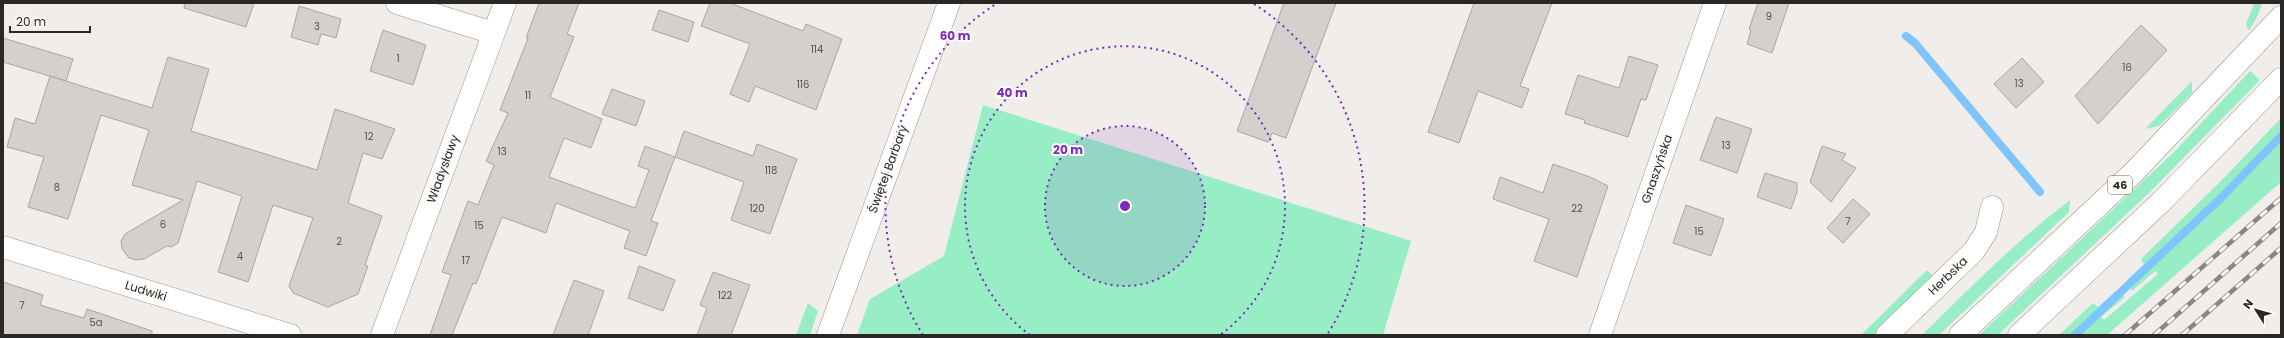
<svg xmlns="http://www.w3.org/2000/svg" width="2284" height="338" viewBox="0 0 2284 338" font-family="Poppins,sans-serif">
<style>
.green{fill:#97eec5}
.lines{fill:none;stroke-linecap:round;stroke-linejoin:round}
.stream{stroke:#7ec5ff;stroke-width:8}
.building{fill:#d4d0ce;stroke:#a9a5a3}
.minor-casing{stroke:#979592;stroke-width:23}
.tertiary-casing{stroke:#979592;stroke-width:23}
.primary-casing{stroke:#979592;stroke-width:23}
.minor{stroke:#fff;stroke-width:22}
.tertiary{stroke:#fff;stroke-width:22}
.primary{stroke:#fff;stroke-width:22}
.rail-casing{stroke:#898785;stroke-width:4.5}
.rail{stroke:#fdfbf8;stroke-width:3;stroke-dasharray:9;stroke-linecap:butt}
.ring{fill:none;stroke:#7b2cbf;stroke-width:2;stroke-dasharray:2 4}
.labels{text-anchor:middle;stroke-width:4;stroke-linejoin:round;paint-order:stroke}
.number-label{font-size:10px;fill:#545251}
.shield{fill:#fdfbf8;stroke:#696766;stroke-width:1}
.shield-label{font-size:11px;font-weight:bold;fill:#292827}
.street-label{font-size:12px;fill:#292827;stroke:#fdfbf8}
.centre{fill:#7b2cbf;stroke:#fdfbf8;stroke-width:2}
.ring-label{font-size:12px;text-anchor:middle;font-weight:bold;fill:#7b2cbf;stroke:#fdfbf8;stroke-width:4;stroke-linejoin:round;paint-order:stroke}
</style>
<rect width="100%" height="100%" fill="#f0edea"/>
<!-- green -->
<g class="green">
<path d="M2254,3h8l-4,12 -9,16 -3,-7z"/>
<path d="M2250,71l10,9 -109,111 -153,144h-19l196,-184z"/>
<path d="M2192,81v12l-33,33 -14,3z"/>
<path d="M983,105l428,136 -28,94h-526l13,-36 74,-43z"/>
<path d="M2281,118v64l-174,153h-48l34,-32 5,4 17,-15 10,5 -24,20 3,3 54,-46 -3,-3 -23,20 -4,-12 16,-15 -3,-5 83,-81z"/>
<path d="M2070,200l-1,12 -130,123h-17c48,-47 94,-94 148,-135z"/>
<path d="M1927,270l9,9 -59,56h-16z"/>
<path d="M808,303l10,8 -8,24h-14z"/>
</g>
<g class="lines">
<!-- stream -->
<g class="stream">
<path d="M1906,36l9,7 125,149"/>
<path d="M2075,335l146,-137 60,-62"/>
</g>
</g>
<!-- building -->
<g class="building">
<path d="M185,3h69l-8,24 -62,-19z"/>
<path d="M539,3h40l-12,31 7,3 -24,60 52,22 -11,29 -27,-10 -15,39 86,31 14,-38 -11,-4 7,-20 30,11 -24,64 7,2 -12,33 -22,-8 6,-17 -74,-28 -10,30 -44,-16 -26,67 -3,-1 -21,52h-22l21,-60 -9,-3 26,-71 10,4 16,-40 -8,-4 22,-48 -8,-3 28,-72h-2z"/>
<path d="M710,3h20l73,28 3,-7 36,15 -26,71 -61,-24 -6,16 -19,-8 20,-50 -49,-18z"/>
<path d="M1284,3h52l-50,135 -14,-5 -4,9 -31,-11z"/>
<path d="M1474,3h78l-32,83 9,3 -7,19 -44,-17 -19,52 -31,-11z"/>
<path d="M1758,3h31l-17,50 -25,-9 4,-14 -2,-1z"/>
<path d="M299,6l42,13 -5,19 -15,-4 -3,11 -27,-8z"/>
<path d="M659,10l35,12 -6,20 -36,-12z"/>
<path d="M2141,25l26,25 -69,74 -23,-28z"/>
<path d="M383,30l43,15 -13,40 -43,-14z"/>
<path d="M3,38l70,21 -7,22 -63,-19z"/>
<path d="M1629,56l29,9 -12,35 -5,-1 -13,38 -44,-14 1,-3 -20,-6 13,-39 41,13z"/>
<path d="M168,57l41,12 -18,62 126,39 18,-61 60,20 -13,30 -19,-6 -15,50 34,13 -17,49 3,1 -10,28 -30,13 -35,-14 -4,-7 24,-68 -40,-13 -25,77 -30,-10 24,-76 -45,-15 -19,62 -7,4 -4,-1 -23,13 -8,1 -7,-2 -7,-9 -1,-8 4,-7 58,-34 -51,-15 17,-55 -48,-15 -33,104 -40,-12 16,-50 -37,-10 8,-29 20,6 15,-48 102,32z"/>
<path d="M2022,58l22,24 -28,26 -22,-24z"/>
<path d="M612,89l33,12 -9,25 -34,-12z"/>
<path d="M1716,117l36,12 -15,44 -37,-13z"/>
<path d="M684,131l69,25 4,-12 40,15 -27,75 -39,-14 13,-38 -69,-25z"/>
<path d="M1822,146l24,8 -4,6 14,8 -25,34 -21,-20z"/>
<path d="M1553,164l37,13 18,9 -31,91 -43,-16 15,-42 -56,-20 7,-22 43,16z"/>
<path d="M1765,173l32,10v9l-6,17 -34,-12z"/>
<path d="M1853,199l17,15 -27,29 -16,-15z"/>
<path d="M1686,205l38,14 -13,37 -38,-13z"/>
<path d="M639,266l36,14 -12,31 -35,-13z"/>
<path d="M713,272l37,13 -19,50h-34l10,-27 -7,-3z"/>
<path d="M574,280l30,11 -16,44h-35z"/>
<path d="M3,282l40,13 -3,10 44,13 3,-9 65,22v4h-149z"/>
</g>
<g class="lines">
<!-- minor casing -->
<g class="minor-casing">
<g id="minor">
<path d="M397,3l96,30"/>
<path d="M3,247l287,88"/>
<path d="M382,335l123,-332"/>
<path d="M1600,335l115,-332"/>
<path d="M1887,335l87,-84 12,-19 6,-25"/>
</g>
</g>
<!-- tertiary casing -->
<g class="tertiary-casing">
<path id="tertiary" d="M828,335l121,-332"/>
</g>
<!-- primary casing -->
<g class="primary-casing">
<g id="primary">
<path d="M1960,335l174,-163 147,-155"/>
<path d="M2019,335l141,-132 121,-124"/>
</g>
</g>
<!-- minor -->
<use href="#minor" class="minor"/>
<!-- tertiary -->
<use href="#tertiary" class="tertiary"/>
<!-- primary -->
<use href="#primary" class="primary"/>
<!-- rail casing -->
<g class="rail-casing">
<g id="rail">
<path d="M2125,335l156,-137"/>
<path d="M2154,335l127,-112"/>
<path d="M2182,335l99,-87"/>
</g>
</g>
<!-- rail -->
<use href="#rail" class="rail"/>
</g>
<!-- distance rings -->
<circle cx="1125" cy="206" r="80" fill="#7b2cbf" fill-opacity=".12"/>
<g class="ring">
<circle cx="1125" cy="206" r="80"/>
<path d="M1030 335A160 160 0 1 1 1220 335"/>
<path d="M923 335A240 240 0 0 1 996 4M1254 4A240 240 0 0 1 1327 335"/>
</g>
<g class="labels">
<!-- number labels -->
<g class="number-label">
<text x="1769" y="20">9</text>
<text x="317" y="30">3</text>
<text x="817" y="53">114</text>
<text x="398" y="62">1</text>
<text x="2127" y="71">16</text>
<text x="2019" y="87">13</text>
<text x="803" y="88">116</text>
<text x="528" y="99">11</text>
<text x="369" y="140">12</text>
<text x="1726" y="149">13</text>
<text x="502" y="155">13</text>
<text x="771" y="174">118</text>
<text x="57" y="191">8</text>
<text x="757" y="212">120</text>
<text x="1577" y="212">22</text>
<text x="1848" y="225">7</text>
<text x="163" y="228">6</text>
<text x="479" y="229">15</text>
<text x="1699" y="235">15</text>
<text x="339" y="245">2</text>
<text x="240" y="260">4</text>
<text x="466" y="264">17</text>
<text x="725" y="299">122</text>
<text x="22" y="309">7</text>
<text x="96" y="326">5a</text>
</g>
<!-- shield labels -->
<rect class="shield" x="2108" y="176" width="24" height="18" rx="3"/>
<g class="shield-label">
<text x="2120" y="189">46</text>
</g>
<!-- street labels -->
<g class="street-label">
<text transform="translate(443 169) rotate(-70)" y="4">Władysławy</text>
<text transform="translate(888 169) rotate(-70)" y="4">Świętej Barbary</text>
<text transform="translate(1657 169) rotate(-71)" y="4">Gnaszyńska</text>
<text transform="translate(1948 276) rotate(-44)" y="4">Herbska</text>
<text transform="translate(146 291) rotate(17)" y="4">Ludwiki</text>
</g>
</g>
<circle cx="1125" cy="206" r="6" class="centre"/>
<g class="ring-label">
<text x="955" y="40">60 m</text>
<text x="1012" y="97">40 m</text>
<text x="1068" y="154">20 m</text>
</g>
<!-- border -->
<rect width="2284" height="338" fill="none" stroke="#292827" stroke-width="8"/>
<!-- north arrow -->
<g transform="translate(2256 310) rotate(307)" stroke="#fdfbf8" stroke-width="3" paint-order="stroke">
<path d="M0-3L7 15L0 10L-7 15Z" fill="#292827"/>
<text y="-6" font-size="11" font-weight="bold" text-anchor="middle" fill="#292827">N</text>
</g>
<!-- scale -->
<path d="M10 26v6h80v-6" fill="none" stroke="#292827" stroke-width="2"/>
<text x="16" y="26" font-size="12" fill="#292827" stroke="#fdfbf8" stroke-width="3" paint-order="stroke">20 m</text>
</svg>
